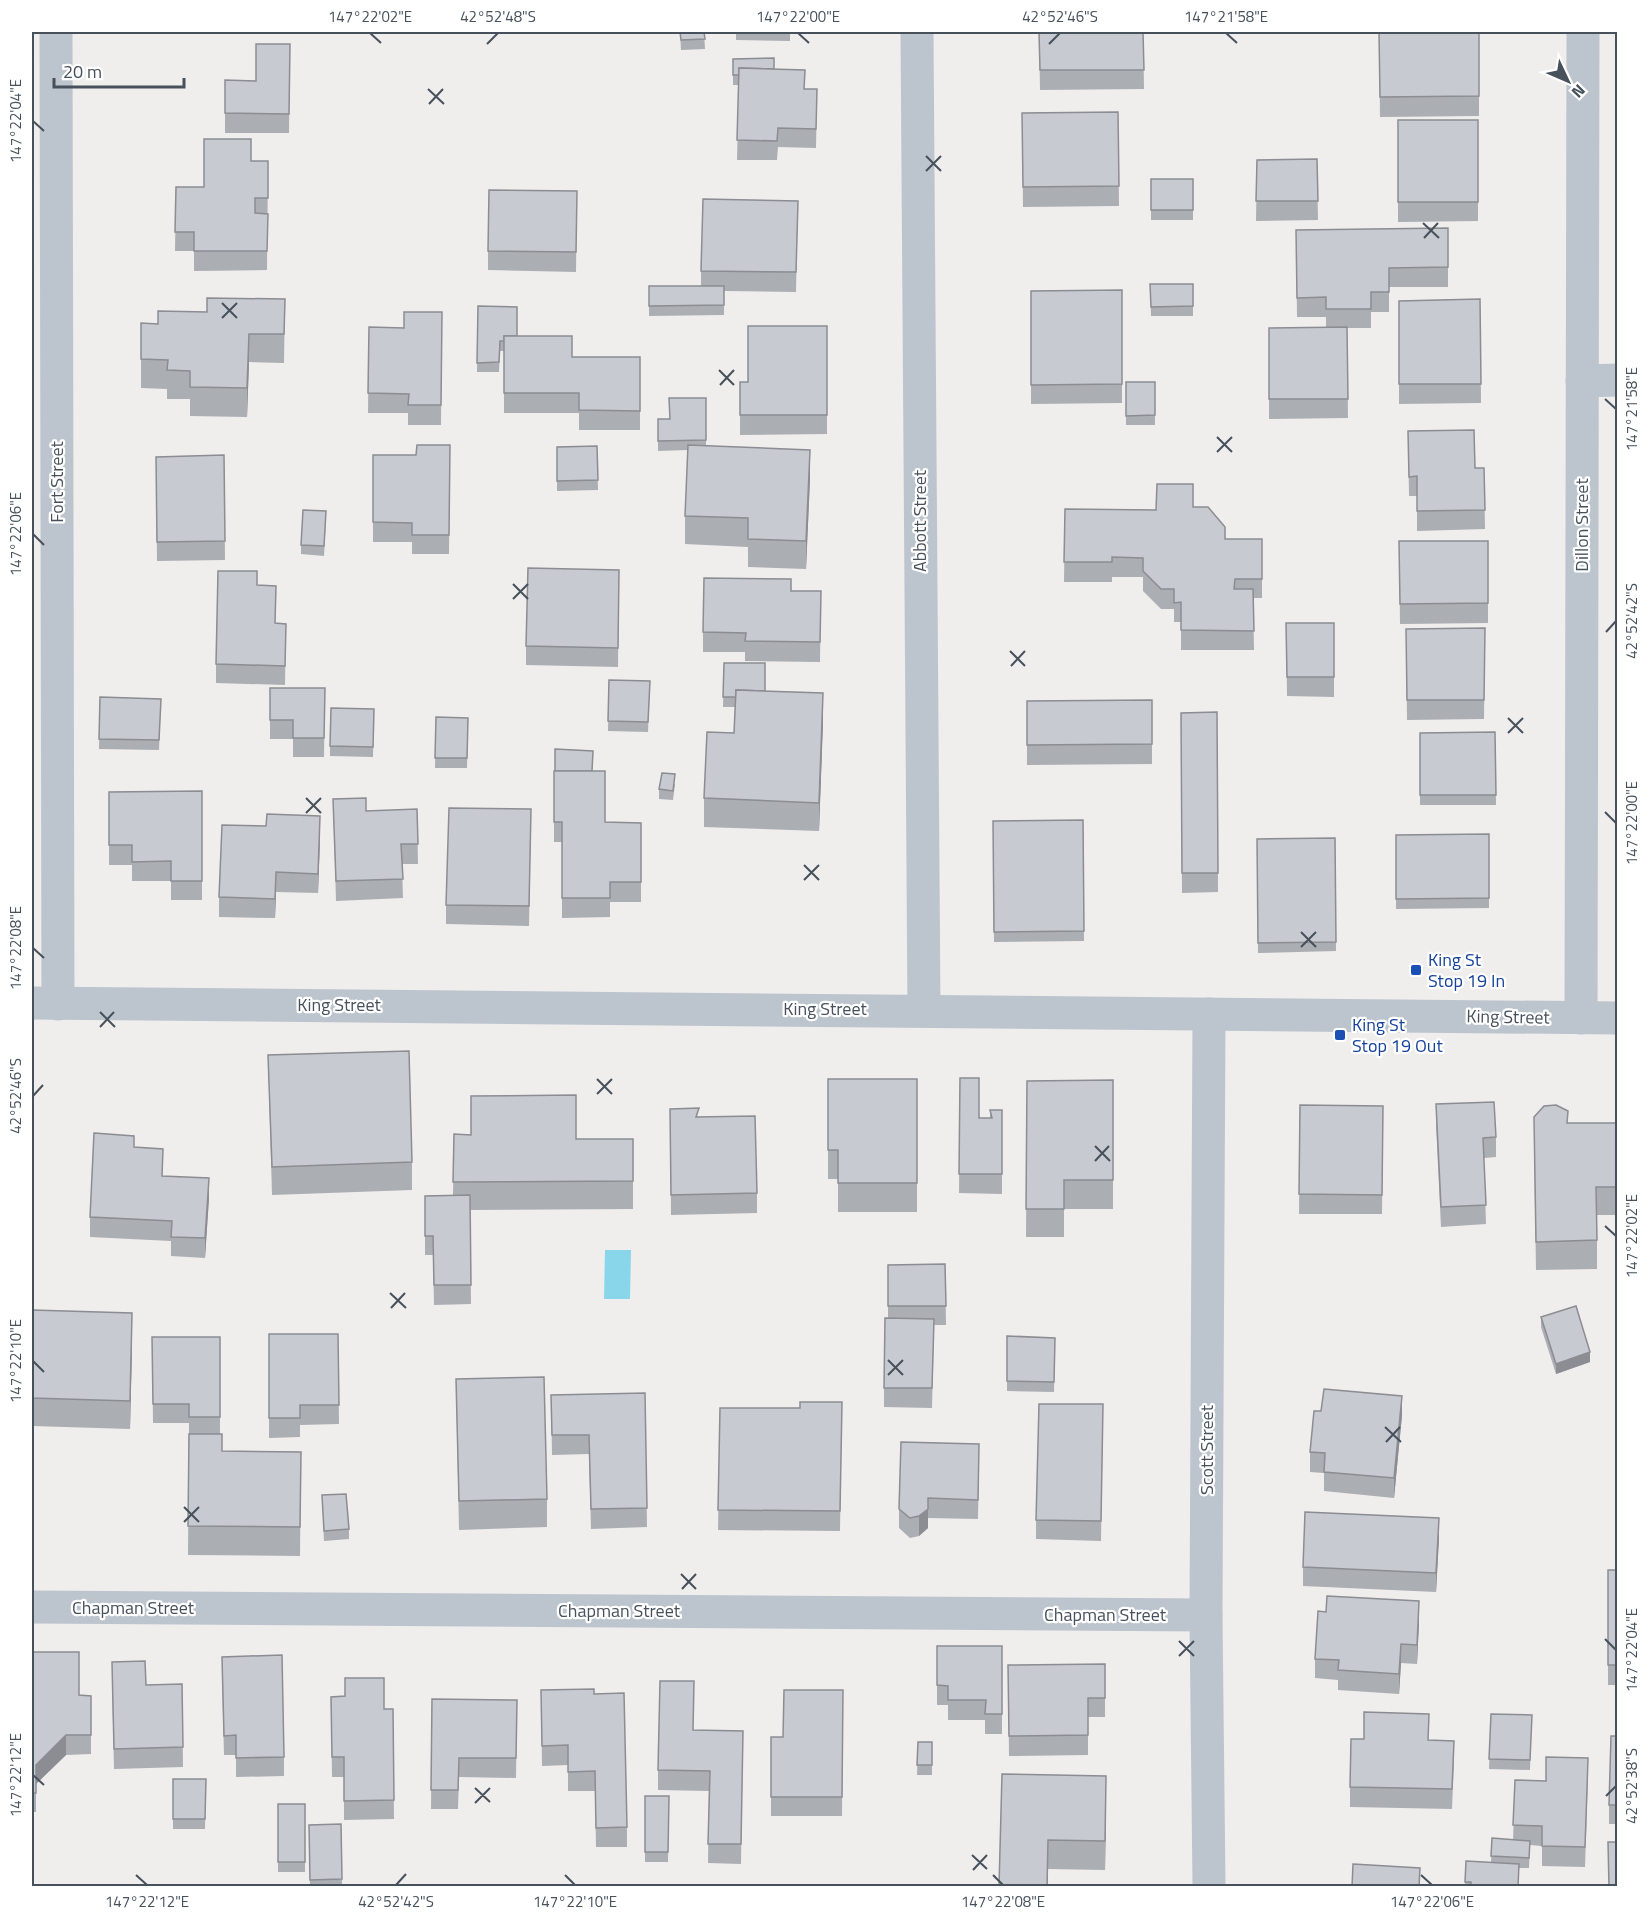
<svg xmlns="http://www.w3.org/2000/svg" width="1649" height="1918" viewBox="0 0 1649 1918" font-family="'Titillium Web',sans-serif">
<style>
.water{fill:#89d6ea}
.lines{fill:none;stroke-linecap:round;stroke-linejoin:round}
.street{stroke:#bcc5cd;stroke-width:33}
.wall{fill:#abaeb3}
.shaded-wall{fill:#8b8d92}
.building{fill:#c7cad0;stroke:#8b8d92;stroke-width:1.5}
.ticks{fill:none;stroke:#46515b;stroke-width:2}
.transit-dot{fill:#1a4fb4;stroke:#fff;stroke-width:2}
.labels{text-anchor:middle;stroke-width:4.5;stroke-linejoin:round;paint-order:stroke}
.street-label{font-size:18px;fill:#46515b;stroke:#fff}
.transit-label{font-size:18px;fill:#164399;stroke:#fff;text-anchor:start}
.neatline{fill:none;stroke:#46515b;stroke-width:2}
.ticks-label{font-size:15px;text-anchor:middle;fill:#46515b}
</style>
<rect width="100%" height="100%" fill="#f0eded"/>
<!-- water -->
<path class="water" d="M605,1250h26l-1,49h-26z"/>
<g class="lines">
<!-- street -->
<g class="street">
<path d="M56,32l2,972"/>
<path d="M917,32l7,978"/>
<path d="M1582,381l36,-1"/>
<path d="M32,1003l1586,15"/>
<path d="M1209,1014l-3,601 3,271"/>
<path d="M1581,1018l2,-986"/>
<path d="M32,1607l1174,8"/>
</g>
</g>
<!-- wall -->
<g class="wall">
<path d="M243,32h45v1z"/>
<path d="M680,32h24l1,17 -24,1z"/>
<path d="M736,32h54v9l-54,-1z"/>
<path d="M1039,32h104l1,57 -104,1z"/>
<path d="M1379,32h100v84l-99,1z"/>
<path d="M290,44l-1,89h-64v-53l31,1z"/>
<path d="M733,59l41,10 31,20h12l-1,59 -38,-1 -1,13h-40l2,-75h-6z"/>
<path d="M1118,112l1,94 -96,1 -1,-94z"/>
<path d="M1398,120h80v101l-80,1z"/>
<path d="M1317,159l1,61 -62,1 1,-61z"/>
<path d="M251,161h17l-1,109 -73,1v-20h-19l1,-64h28z"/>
<rect x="1151" y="179" width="42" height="41"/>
<path d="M577,191l-1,81 -88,-2v-19z"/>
<path d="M798,201l-2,91 -72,-1v24l-75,1v-30h52v-15z"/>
<path d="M1448,228v59h-59v25h-18v16h-24l1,90 -79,1v-91l57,-1v-10h-29l-1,-87z"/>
<path d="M1150,284h43v32h-42z"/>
<path d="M1122,290v113l-91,1v-113z"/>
<path d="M285,299l-1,64 -35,-1 -2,55 -57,-1v-17h-23v-10l-26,-1v-29l17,-35 49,-12z"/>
<path d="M1480,299l1,104 -82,1v-103z"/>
<path d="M478,306l39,30 55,21h68v73h-61v-17h-75v-62h-4l-1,21h-22z"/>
<path d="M442,312l-1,113h-33v-12h-40l1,-86 35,1z"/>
<path d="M827,326v108l-87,1v-53h8z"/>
<rect x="1126" y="382" width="29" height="43"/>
<path d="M706,398v48l104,33 -4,90 -58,-2v-20l-63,-3v-28l3,-66 -30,1v-32h12z"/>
<path d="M1408,431l67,37h9l1,61 -68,2v-35h-8z"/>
<path d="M450,445l-1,109h-37v-12h-39v-87h43z"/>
<path d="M597,446l1,44 -41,1v-44z"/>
<path d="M224,455l1,105 -68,1 -1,-104z"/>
<path d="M1193,507l32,32h37v59h-9l1,52h-73v-28h-7v-13h-13l-18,-18v-14h-31v5h-48l1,-73 91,1z"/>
<path d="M326,521l-2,35 -23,-2v-9z"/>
<path d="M1399,541h89v82l-88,1z"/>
<path d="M619,570l-1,97 -92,-2v-19z"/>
<path d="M791,591h30l-1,71 -75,-1v-9h-42v-20z"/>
<path d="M276,623l10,1 -1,61 -69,-2v-19z"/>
<path d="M1286,623h48v74l-47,-1z"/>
<path d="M1485,628l-1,91 -77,1 -1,-91z"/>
<path d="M724,663l41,28 58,31 -4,109 -115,-4v-29l30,-65 1,-26h-12z"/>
<path d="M609,680l41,1 -2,51 -40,-1z"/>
<path d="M270,688h55l-1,69h-31v-18h-23z"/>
<path d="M100,697l61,2 -2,51 -60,-1z"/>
<path d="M1152,700v64l-125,1v-64z"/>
<path d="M374,709l-1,48 -43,-1v-10z"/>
<path d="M1217,712l1,180 -36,1 -1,-180z"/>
<path d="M436,717l32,1 -1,50h-32z"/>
<path d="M1495,732l1,73h-76v-72z"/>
<path d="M554,771h39l12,51 36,1v79h-31v15l-48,1v-76h-8z"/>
<path d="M675,784l-2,16 -14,-1v-10z"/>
<path d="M202,791v109h-31v-19h-39v-16h-23v-73z"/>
<path d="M333,799l33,12 51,-2 1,55h-16l1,34 -67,3z"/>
<path d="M531,809l-2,117 -83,-2v-19z"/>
<path d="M1083,820l1,121 -90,1 -1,-121z"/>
<path d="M1489,834v74l-93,1v-74z"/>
<path d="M320,836l-2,57 -42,-1 -1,26 -56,-1v-20z"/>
<path d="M1335,838l1,113 -78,2 -1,-114z"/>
<path d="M268,1055l144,107v28l-140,5z"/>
<path d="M960,1078l19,40h11v-8h12v84l-43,-1z"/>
<path d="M828,1079h89v133h-79v-33h-10z"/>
<path d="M1113,1080v129h-49v28h-38l1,-156z"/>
<path d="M1436,1104l60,33v20l-12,1 2,66 -45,3 -5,-103z"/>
<path d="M1300,1105l83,1 -1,108h-83z"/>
<path d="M670,1109l29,8 58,76v20l-86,2z"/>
<path d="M1568,1123h49v92h-20v54l-61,1 -2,-125z"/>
<path d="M454,1134l122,5h57v70l-163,1 1,94 -37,1 -1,-50h-8v-59l28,-1z"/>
<path d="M134,1147l29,29 46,22 -4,60 -34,-2v-15l-81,-4v-20z"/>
<path d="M945,1264l1,61h-12l-2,83 -48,-1v-19l4,-70v-53z"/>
<path d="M32,1310l100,32 -2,87 -98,-3z"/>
<path d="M1541,1317l49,45 -34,12 -15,-47z"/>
<path d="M269,1334h69l1,90 -39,1v12l-31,1z"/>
<path d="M1007,1336l48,2 -1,54 -47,-1z"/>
<path d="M152,1337h68v97l2,17 79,1 -1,104 -112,-1 1,-132h-36z"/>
<path d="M456,1379l91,120v28l-88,3z"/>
<path d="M645,1393l2,134 -56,2 -2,-75 -37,1 -1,-60z"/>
<path d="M842,1402l-2,129 -122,-1 2,-122h80z"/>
<path d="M1103,1404l-2,137 -65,-2v-19z"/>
<path d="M1402,1415l-8,83 -70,-7v-18l-14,-1v-20z"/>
<path d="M979,1463l-1,56 -50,-1v10l-9,8 -9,2 -11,-10v-19z"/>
<path d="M322,1495l27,34v10l-25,2z"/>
<path d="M1439,1538l-3,54 -133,-6v-19z"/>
<rect x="1608" y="1570" width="9" height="115"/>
<path d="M1419,1621l-2,43 -16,-1 -2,31 -61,-4v-10l-23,-2v-19z"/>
<path d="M937,1646h65v88h-17v-14h-37v-15h-11z"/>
<path d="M32,1652l47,43 12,1v58l-25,1 -30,29v28h-4z"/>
<path d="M1105,1664v53h-17v38l-79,1 -1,-91z"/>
<path d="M222,1676l62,81v19l-48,1v-22h-12z"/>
<path d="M112,1681l34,4 36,-1 1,83 -69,2z"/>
<path d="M541,1690l53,4 33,133v20h-31l-1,-56h-27v-26l-26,1z"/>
<path d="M843,1690l-1,126h-71v-79h12z"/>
<path d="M331,1697l53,12h9l1,110 -50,1v-43h-12z"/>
<path d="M432,1699l85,1 -1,78 -57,-1 -1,32h-27z"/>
<path d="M1491,1714l41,1 -2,55 -41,-1z"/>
<path d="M694,1730l49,1 -2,133 -33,-1 1,-72 -51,-1v-20z"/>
<path d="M1617,1736v88h-8v-19z"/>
<path d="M1428,1740l26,20 -2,49 -102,-2v-20z"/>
<path d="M918,1742h14v33h-15z"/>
<path d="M1002,1774l104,30 -1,66 -57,-1v18h-49z"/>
<path d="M1588,1777l-3,90 -43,-1v-20l-12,-1 -1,23h-10l-1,19h-53l1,-26 25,2 1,-25 21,2 2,-60 31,1z"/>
<path d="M173,1779h33l-1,50h-32z"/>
<path d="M645,1796h24l-1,66h-23z"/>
<rect x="278" y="1804" width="27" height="68"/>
<path d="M341,1824l1,63h-32l-1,-62z"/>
</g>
<!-- shaded-wall -->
<g class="shaded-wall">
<path d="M249,334v28l-2,55v-29z"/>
<path d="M810,450v29l-4,90v-28z"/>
<path d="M823,693v29l-4,109v-28z"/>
<path d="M320,816v20l-2,57v-19z"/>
<path d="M276,872v20l-1,26v-19z"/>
<path d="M209,1178v20l-4,60v-20z"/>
<path d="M132,1313v29l-2,87v-28z"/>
<path d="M1590,1352v10l-34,12v-10z"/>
<path d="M1402,1396v19l-8,83v-20z"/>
<path d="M928,1509v19l-9,8v-20z"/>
<path d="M1439,1518v20l-3,54v-19z"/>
<path d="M1419,1601v20l-2,43v-19z"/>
<path d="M1401,1644v19l-2,31v-20z"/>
<path d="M66,1735v20l-30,29v-19z"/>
<path d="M1106,1776v28l-1,66v-29z"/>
</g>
<!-- building -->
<g class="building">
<path d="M680,32h24l1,7 -24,1z"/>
<path d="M1039,32h104l1,38h-104z"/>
<path d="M1379,32h100v64l-99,1z"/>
<path d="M256,44h34l-1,70 -64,-1v-33l31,1z"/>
<path d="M774,58v11l-35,-1v7h-6v-16z"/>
<path d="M739,68l66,2 -1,19h13l-1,40 -38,-1 -1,13 -40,-1z"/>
<path d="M1118,112l1,74 -96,1 -1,-74z"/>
<rect x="1398" y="120" width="80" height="82"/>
<path d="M204,139h47v22h17v37h-13v15l13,1 -1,37h-73v-19h-19l1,-45h28z"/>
<path d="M1317,159l1,42h-62l1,-41z"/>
<rect x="1151" y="179" width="42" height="31"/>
<path d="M489,190l88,1 -1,61 -88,-1z"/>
<path d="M703,199l95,2 -2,71 -95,-1z"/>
<path d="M1448,228v39l-59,1v24h-18v17h-45v-12l-29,1 -1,-68z"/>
<path d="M1150,284h43v22l-42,1z"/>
<path d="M649,286h75v19l-75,1z"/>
<path d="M1122,290v94l-91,1v-94z"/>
<path d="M207,298l78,1 -1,35h-35l-2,54 -57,-1v-16l-23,-1 1,-10 -27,-1v-36l17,1v-13l49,1z"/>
<path d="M1480,299l1,85h-82v-83z"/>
<path d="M478,306l39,1v29h-13v5h-4l-1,21 -22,1z"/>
<path d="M404,312h38l-1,93h-33l1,-11 -41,-1 1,-66 35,1z"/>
<path d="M748,326h79v89h-87v-33h8z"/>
<path d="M1347,327l1,72h-79v-71z"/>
<path d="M504,336h68v21h68v54l-61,-1v-17h-75z"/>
<path d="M1126,382h29v33l-29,1z"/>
<path d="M669,398h37v42l-48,1v-22h12z"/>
<path d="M1474,430l1,38h9l1,42 -68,1v-35l-8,1 -1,-46z"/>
<path d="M417,445h33l-1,90h-37v-12l-39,-1v-67h43z"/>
<path d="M688,445l122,5 -4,91 -58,-2v-21l-63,-2z"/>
<path d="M597,446l1,34 -41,1v-34z"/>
<path d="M224,455l1,86 -68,1 -1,-85z"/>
<path d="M1157,484h36v23h15l17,20v12h37v40h-27l-1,10h19l1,42 -73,-1v-28l-7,1v-14h-13l-18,-18v-13l-31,-1v5h-48l1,-53 91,1z"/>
<path d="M303,510l23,1 -2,35 -23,-1z"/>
<path d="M1399,541h89v62l-88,1z"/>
<path d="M528,568l91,2 -1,78 -92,-2z"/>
<path d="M218,571h39v14l19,1 -1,37 11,1 -1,42 -69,-2z"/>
<path d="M704,578l87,1v12h30l-1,51 -75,-1 1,-8 -43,-1z"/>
<path d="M1286,623h48v54h-47z"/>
<path d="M1485,628l-1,72h-77l-1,-71z"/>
<path d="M724,663h41v28l-29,-1v7h-13z"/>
<path d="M609,680l41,1 -2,41 -40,-1z"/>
<path d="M270,688h55l-1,50h-31v-18h-23z"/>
<path d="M736,690l87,3 -4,110 -115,-5 3,-66 27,1z"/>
<path d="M100,697l61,2 -2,41 -60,-1z"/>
<path d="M1152,700v44l-125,1v-44z"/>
<path d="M331,708l43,1 -1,38 -43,-1z"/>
<path d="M1217,712l1,161h-36l-1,-160z"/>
<path d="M436,717l32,1 -1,40h-32z"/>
<path d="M1495,732l1,63h-76v-62z"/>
<path d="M555,749l38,2 -1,20h-37z"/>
<path d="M554,771h51v51l36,1v59h-31v16h-48v-76h-8z"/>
<path d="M662,773l13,1 -2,17 -14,-2z"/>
<path d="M202,791v90h-31v-20l-39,1v-17h-23v-53z"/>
<path d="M366,798v13l51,-2 1,35h-17l2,35 -67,2 -3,-82z"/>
<path d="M449,808l82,1 -2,97 -83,-1z"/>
<path d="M267,814l53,2 -2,58 -42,-2 -1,27 -56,-2 3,-72 44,1z"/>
<path d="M1083,820l1,111 -90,1 -1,-111z"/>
<path d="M1489,834v64l-93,1v-64z"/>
<path d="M1335,838l1,104 -78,1 -1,-104z"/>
<path d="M409,1051l3,111 -140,5 -4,-112z"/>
<path d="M960,1078h19v40h13l-2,-8h12v64h-43z"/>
<path d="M828,1079h89v104h-79v-33h-10z"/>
<path d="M1113,1080v100h-49v29h-38l1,-128z"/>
<path d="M576,1095v44h57v42l-180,1 1,-48 17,1v-39z"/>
<path d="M1494,1102l2,35 -13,1 3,67 -45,2 -5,-103z"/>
<path d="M1300,1105l83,1 -1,89 -83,-1z"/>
<path d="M1556,1105l12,6 -1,12h50v64h-21l1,53 -61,2 -2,-125 10,-11z"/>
<path d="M699,1108l-3,9 59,-1 2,77 -86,2 -1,-86z"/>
<path d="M94,1133l40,3v11l29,2 -1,27 47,2 -4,60 -34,-1 1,-16 -82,-4z"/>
<path d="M470,1195l1,90h-37l-1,-49h-8v-40z"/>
<path d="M945,1264l1,42h-58v-41z"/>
<path d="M1576,1306l14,46 -34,12 -15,-47z"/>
<path d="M32,1310l100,3 -2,88 -98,-3z"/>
<path d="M885,1318l49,1 -2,69h-48z"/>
<path d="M269,1334h69l1,71h-39v13h-31z"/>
<path d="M1007,1336l48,2 -1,44 -47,-1z"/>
<path d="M152,1337h68v80h-31v-13h-36z"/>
<path d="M544,1377l3,122 -88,2 -3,-122z"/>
<path d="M1324,1389l78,7 -8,82 -70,-6 1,-19 -15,-1 4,-41h7z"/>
<path d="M645,1393l2,115 -56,1 -2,-74h-37l-1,-40z"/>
<path d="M800,1402h42l-2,109 -122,-1 2,-102h80z"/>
<path d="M1039,1404h64l-2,117 -65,-1z"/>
<path d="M189,1434h33v17l79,1 -1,75 -112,-1z"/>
<path d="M901,1442l78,2 -1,56 -50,-2v11l-9,7 -9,2 -11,-9z"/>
<path d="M346,1494l3,35 -25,2 -2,-36z"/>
<path d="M1305,1512l134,6 -3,55 -133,-6z"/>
<rect x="1608" y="1570" width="9" height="95"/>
<path d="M1327,1596l92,5 -2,44 -16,-1 -2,30 -61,-4 1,-10 -24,-1 3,-48 8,1z"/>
<path d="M937,1646h65v68h-17l1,-14h-38v-14l-11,-1z"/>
<path d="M32,1652h47v43l12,1v39h-25l-30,30v28h-4z"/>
<path d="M282,1655l2,102 -48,1v-23l-12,1 -2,-79z"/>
<path d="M145,1661l1,24 36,-1 1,63 -69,2 -2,-87z"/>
<path d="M1105,1664v34h-17v37l-79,1 -1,-71z"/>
<path d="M345,1678h39v31h9l1,91 -50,1v-44h-12l-1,-60 14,-1z"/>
<path d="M660,1681h34l-1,49 50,1 -2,113h-33l2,-73 -52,-1z"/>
<path d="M594,1689v5l30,-1 3,134 -31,1 -1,-57 -27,1v-27l-26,1 -1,-56z"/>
<path d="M784,1690h59l-1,107h-71v-60h12z"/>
<path d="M432,1699l85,1 -1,58h-57l-1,32h-27z"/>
<path d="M1364,1712l65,2 -1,26 26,1 -2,48 -102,-2 1,-48h13z"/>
<path d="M1491,1714l41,1 -2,45 -41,-1z"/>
<path d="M1611,1736h6v69h-8z"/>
<path d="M918,1742h14v23h-15z"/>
<path d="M1546,1757l42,1 -3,89 -43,-1v-20l-29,-1 2,-45 31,1z"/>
<path d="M1002,1774l104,2 -1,65 -57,-1 -1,47h-48z"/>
<path d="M173,1779h33l-1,40h-32z"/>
<path d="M645,1796h24l-1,56h-23z"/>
<rect x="278" y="1804" width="27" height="58"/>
<path d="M341,1824l1,55 -32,1 -1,-55z"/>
<path d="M1492,1838l38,3 -1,17 -38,-2z"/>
<path d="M1608,1842h9v45h-8z"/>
<path d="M1466,1861l53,3 -1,23h-47v-5h-6z"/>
<path d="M1353,1864l67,4 -1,19h-67z"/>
</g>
<!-- ticks -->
<path class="ticks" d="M370,33l11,10M798,33l11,10M1226,33l11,10M487,44l11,-11M1049,44l11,-11M428,89l16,15M429,104l14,-15M33,121l11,10M926,156l15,15M926,171l15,-15M1423,223l16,15M1424,238l14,-15M222,303l15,15M222,318l15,-15M719,370l15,15M720,385l14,-15M1605,399l11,10M1217,437l15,15M1217,452l15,-15M33,534l11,11M513,584l15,15M513,599l15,-15M1606,632l10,-11M1010,651l15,15M1011,666l14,-15M1508,718l15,15M1508,733l15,-15M306,798l15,15M1605,812l11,11M306,813l15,-15M804,865l15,15M804,880l15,-15M1301,932l15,15M1301,947l15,-15M33,948l11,10M100,1012l15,15M100,1027l14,-15M597,1079l15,15M597,1094l15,-15M33,1096l10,-11M1095,1146l15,15M1095,1161l14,-15M1605,1226l11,10M390,1293l16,15M391,1308l14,-15M888,1360l15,15M33,1361l11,11M888,1375l15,-15M1385,1427l16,15M1386,1442l14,-15M184,1507l15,15M184,1522l15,-15M681,1574l15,15M682,1589l14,-15M1605,1639l11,11M1179,1641l15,15M1179,1656l15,-15M33,1775l11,10M475,1788l15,14M1606,1796l10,-10M475,1803l15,-15M972,1855l15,14M973,1870l14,-15M136,1875l11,10M565,1875l10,10M993,1875l10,10M1421,1875l11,10M396,1885l10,-11"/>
<!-- markers -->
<g class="transit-dot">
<rect x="1410" y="964" width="12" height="12" rx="3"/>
<rect x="1334" y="1029" width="12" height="12" rx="3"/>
</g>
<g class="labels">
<!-- street labels -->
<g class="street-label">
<text transform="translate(57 482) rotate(-90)" y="6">Fort Street</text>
<text transform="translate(920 521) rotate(-90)" y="6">Abbott Street</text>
<text transform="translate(1582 525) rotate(-90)" y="6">Dillon Street</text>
<text x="339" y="1011">King Street</text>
<text x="825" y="1015">King Street</text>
<text transform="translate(1508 1017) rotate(1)" y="6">King Street</text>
<text transform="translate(1207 1450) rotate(-90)" y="6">Scott Street</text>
<text x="133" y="1614">Chapman Street</text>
<text x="619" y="1617">Chapman Street</text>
<text x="1105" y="1621">Chapman Street</text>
</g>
<!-- transit labels -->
<g class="transit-label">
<text x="1428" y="966">King St<tspan x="1428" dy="21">Stop 19 In</tspan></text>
<text x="1352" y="1031">King St<tspan x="1352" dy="21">Stop 19 Out</tspan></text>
</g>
</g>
<!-- border -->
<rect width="1649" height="1918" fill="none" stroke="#ffffff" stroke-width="66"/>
<!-- north arrow -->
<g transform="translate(1568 81) rotate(134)" stroke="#ffffff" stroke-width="4.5" paint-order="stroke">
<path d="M0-4.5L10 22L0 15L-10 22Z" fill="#46515b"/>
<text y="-9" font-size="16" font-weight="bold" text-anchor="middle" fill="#46515b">N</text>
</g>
<!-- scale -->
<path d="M54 78v9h130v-9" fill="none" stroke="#46515b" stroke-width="3"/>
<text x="63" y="78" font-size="18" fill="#46515b" stroke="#ffffff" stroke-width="4.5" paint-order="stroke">20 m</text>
<rect x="33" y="33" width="1583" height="1852" class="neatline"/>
<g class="ticks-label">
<text x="370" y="22">147°22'02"E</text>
<text x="498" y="22">42°52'48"S</text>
<text x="798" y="22">147°22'00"E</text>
<text x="1060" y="22">42°52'46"S</text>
<text x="1226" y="22">147°21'58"E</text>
<text transform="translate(16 121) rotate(-90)" y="5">147°22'04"E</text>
<text transform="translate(1632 409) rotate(-90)" y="5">147°21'58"E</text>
<text transform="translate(16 534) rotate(-90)" y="5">147°22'06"E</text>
<text transform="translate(1632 621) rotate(-90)" y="5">42°52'42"S</text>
<text transform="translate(1632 823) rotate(-90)" y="5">147°22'00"E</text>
<text transform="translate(16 948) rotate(-90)" y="5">147°22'08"E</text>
<text transform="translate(16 1096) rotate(-90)" y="5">42°52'46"S</text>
<text transform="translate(1632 1236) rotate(-90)" y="5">147°22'02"E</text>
<text transform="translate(16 1361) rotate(-90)" y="5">147°22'10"E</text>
<text transform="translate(1632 1650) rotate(-90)" y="5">147°22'04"E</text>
<text transform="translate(16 1775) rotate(-90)" y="5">147°22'12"E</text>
<text transform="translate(1632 1786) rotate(-90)" y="5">42°52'38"S</text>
<text x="147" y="1907">147°22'12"E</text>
<text x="396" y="1907">42°52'42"S</text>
<text x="575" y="1907">147°22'10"E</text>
<text x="1003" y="1907">147°22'08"E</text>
<text x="1432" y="1907">147°22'06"E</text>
</g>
</svg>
